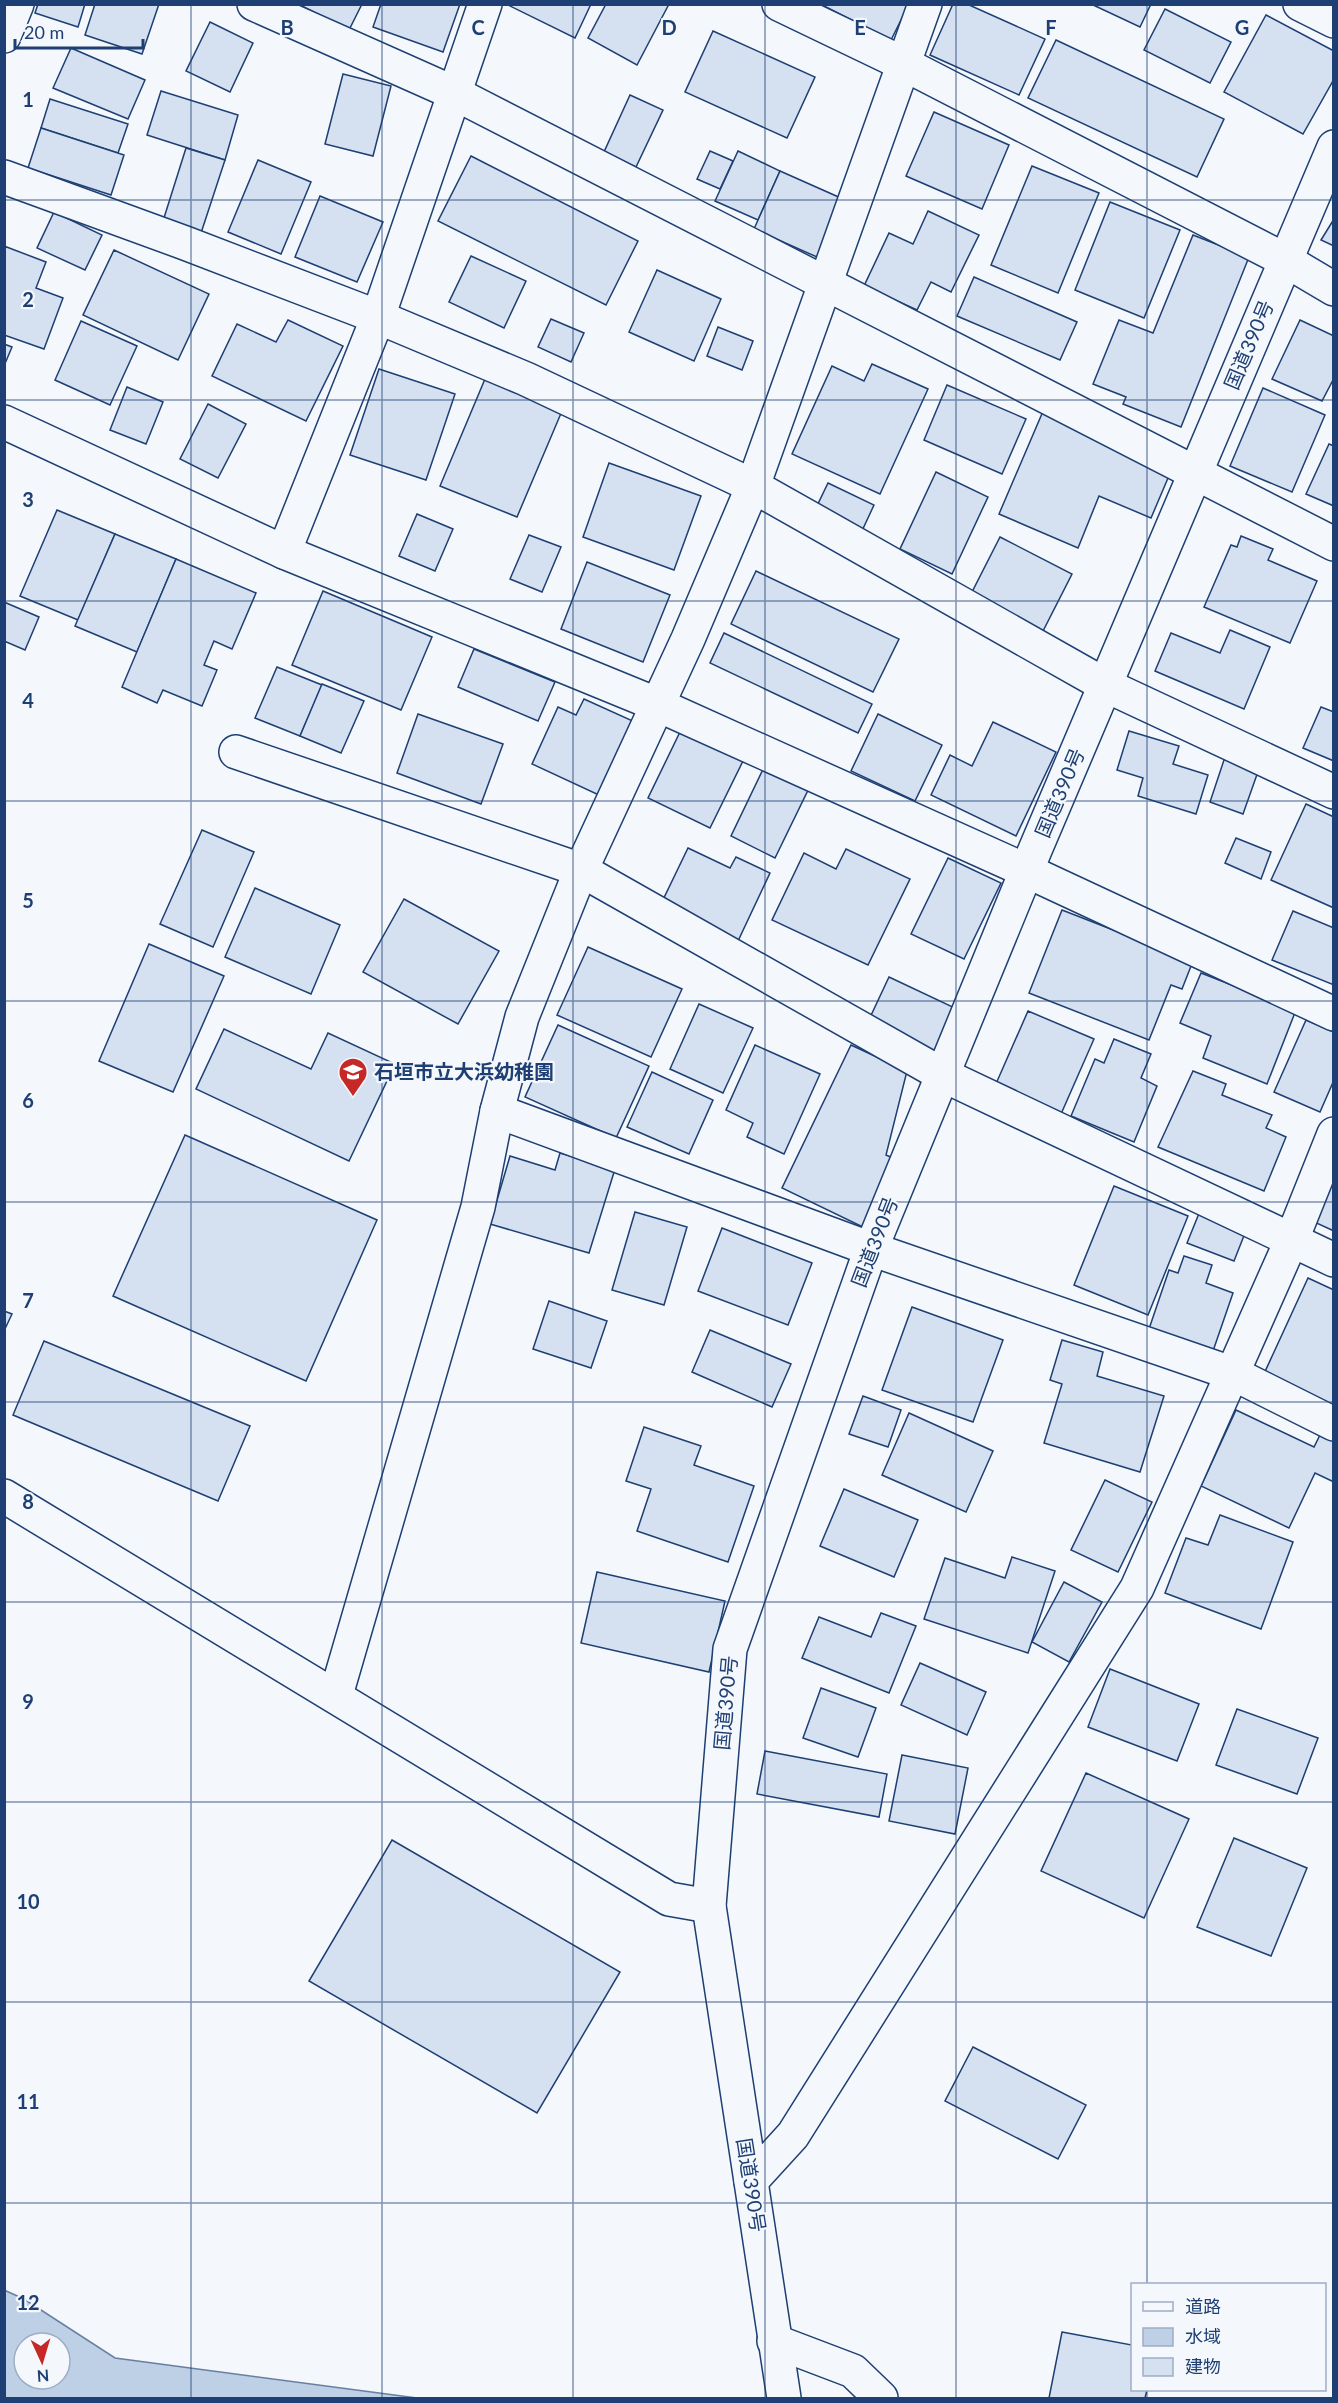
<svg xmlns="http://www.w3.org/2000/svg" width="1338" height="2403" viewBox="0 0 1338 2403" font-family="Lato,'Noto Sans JP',sans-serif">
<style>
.water{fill:#bed0e5;stroke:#687fa3;stroke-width:1.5;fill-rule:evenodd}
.building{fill:#d5e0f0;stroke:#1d3f73;stroke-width:1.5}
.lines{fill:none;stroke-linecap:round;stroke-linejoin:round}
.street-casing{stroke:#1d3f73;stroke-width:36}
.highway-casing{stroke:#1d3f73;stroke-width:36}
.street{stroke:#f4f7fb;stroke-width:33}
.highway{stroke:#f4f7fb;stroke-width:33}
.grid{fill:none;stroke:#1d3f73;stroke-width:1.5;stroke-opacity:0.55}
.labels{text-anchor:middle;stroke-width:4.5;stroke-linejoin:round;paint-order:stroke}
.street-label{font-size:20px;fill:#1d3f73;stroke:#f4f7fb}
.poi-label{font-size:20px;font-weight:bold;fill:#1d3f73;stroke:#f4f7fb;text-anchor:start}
.grid-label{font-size:20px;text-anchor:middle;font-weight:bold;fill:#1d3f73;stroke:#f4f7fb;stroke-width:4.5;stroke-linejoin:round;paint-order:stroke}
</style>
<rect width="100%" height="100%" fill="#f4f7fb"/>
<!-- water -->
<path class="water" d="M4,2290l20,9 91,59 302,40h-412zM24,2343h36v36h-36z"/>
<!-- building -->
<g class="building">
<path d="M38,4h47l-7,23 -43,-14z"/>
<path d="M95,4h64l-17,50 -57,-19z"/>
<path d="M298,4h64l-13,26z"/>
<path d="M381,4h79l-17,48 -70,-25z"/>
<path d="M506,4h85l-16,34z"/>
<path d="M606,4h63l-32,61 -49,-27z"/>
<path d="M820,4h89l-18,36z"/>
<path d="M953,4h14l78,35 -26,56 -89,-40z"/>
<path d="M1091,4h60l-11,23z"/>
<path d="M1165,9l66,33 -21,41 -66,-33z"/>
<path d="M1266,15l68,36v28l-31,55 -79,-42z"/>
<path d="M210,22l43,21 -23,49 -44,-21z"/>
<path d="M713,31l102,46 -28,61 -102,-46z"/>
<path d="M1056,40l168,79 -27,58 -169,-79z"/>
<path d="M71,48l74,32 -17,39 -75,-31z"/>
<path d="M343,74l48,12 -18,70 -48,-12z"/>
<path d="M161,91l77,24 -13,45 -78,-25z"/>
<path d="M630,95l33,15 -27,57 -32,-15z"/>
<path d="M50,99l78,25 -10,29 -77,-25z"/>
<path d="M934,112l75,33 -27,64 -76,-33z"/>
<path d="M41,128l83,27 -13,40 -83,-27z"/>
<path d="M186,148l39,12 -24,73 -38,-12z"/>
<path d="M710,151l23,10 -13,28 -23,-10z"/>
<path d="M738,151l42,20 -22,49 -43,-19z"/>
<path d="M471,156l167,85 -32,64 -168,-84z"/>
<path d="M258,160l53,22 -30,72 -53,-22z"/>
<path d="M1032,166l67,27 -41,100 -67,-28z"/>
<path d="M780,171l63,28 -26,58 -63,-28z"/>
<path d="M320,196l63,26 -26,60 -62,-25z"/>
<path d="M1110,202l70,28 -36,88 -69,-28z"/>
<path d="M928,211l51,24 -28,57 -20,-10 -14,28 -53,-24 25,-53 24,11z"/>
<path d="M54,212l48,23 -17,35 -48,-22z"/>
<path d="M1334,219v27l-13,-6z"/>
<path d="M1193,235l56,22 -68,170 -58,-23 3,-7 -33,-13 26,-64 34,13z"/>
<path d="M4,246l42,16 -10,26 27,10 -19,51 -40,-14z"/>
<path d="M114,250l95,44 -31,66 -95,-45z"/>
<path d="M471,256l55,25 -22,47 -55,-26z"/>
<path d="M657,270l64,29 -27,62 -65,-29z"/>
<path d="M974,277l103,45 -17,38 -103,-44z"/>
<path d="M551,319l33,14 -13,29 -33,-15z"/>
<path d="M288,320l55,26 -37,75 -94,-45 25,-52 39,18z"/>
<path d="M1300,320l34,16v42l-12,23 -50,-22z"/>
<path d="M81,321l56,25 -27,59 -55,-25z"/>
<path d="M718,327l35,14 -11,29 -35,-14z"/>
<path d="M4,344l8,3 -8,19z"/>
<path d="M872,364l56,25 -48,105 -88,-40 40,-88 32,15z"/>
<path d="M379,369l76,25 -29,86 -76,-25z"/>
<path d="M485,379l77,32 -45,106 -77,-31z"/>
<path d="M947,385l79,34 -24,55 -78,-34z"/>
<path d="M127,387l36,15 -17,42 -36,-14z"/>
<path d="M1263,388l62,27 -33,77 -62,-26z"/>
<path d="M208,404l38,20 -28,54 -38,-19z"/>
<path d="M1044,409l130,55 -23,54 -52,-22 -21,52 -79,-34z"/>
<path d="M1329,444l5,2v60l-28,-12z"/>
<path d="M609,463l92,33 -27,74 -91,-33z"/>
<path d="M936,472l52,25 -36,77 -52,-25z"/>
<path d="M828,483l46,22 -13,28 -46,-23z"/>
<path d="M57,510l58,24 -37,86 -58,-24z"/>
<path d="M417,514l36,15 -18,42 -36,-15z"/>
<path d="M115,534l61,25 -39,93 -62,-26z"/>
<path d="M529,535l32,12 -19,45 -32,-13z"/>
<path d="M1241,536l32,13 -5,11 49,21 -27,62 -86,-36 27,-62 6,2z"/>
<path d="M1000,537l72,37 -30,59 -72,-37z"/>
<path d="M176,559l80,34 -24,56 -18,-8 -10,24 13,5 -15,36 -39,-16 -6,13 -35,-16z"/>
<path d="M587,562l83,33 -27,67 -82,-33z"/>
<path d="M756,571l143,68 -26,53 -142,-68z"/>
<path d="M323,591l109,46 -31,73 -109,-45z"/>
<path d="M4,602l35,15 -14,33 -21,-9z"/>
<path d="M1230,630l40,17 -26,62 -89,-38 16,-38 49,20z"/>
<path d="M724,633l148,71 -14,29 -148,-70z"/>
<path d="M474,649l81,33 -17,39 -80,-34z"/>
<path d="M277,667l45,18 -22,51 -45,-18z"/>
<path d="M322,684l42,17 -23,52 -41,-17z"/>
<path d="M584,699l51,23 -34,74 -69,-32 26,-57 18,8z"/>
<path d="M1321,707l13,5v49l-31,-13z"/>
<path d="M418,714l85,30 -22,60 -84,-31z"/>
<path d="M878,714l64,31 -27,56 -64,-30z"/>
<path d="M993,722l63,30 -40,84 -85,-41 19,-40 22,11z"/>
<path d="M1129,731l50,15 -6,18 35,11 -12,39 -58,-18 5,-18 -26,-8z"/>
<path d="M680,732l63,29 -33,67 -62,-30z"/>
<path d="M1226,754l34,12 -17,48 -33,-12z"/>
<path d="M766,763l45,21 -36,74 -44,-22z"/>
<path d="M1306,804l28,13v91l-63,-28z"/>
<path d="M202,830l52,22 -41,95 -53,-23z"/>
<path d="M1236,838l35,14 -10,27 -36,-16z"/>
<path d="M688,848l42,20 6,-11 34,16 -32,68 -77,-37z"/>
<path d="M846,849l64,30 -42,86 -96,-45 32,-67 32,16z"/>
<path d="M948,858l53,25 -37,76 -53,-25z"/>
<path d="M255,888l85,37 -29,69 -86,-37z"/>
<path d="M404,899l95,52 -41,73 -95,-52z"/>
<path d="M1062,910l131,51 -11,28 -11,-4 -22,55 -120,-47z"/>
<path d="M1293,911l41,17v57l-62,-25z"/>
<path d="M149,944l75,32 -51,116 -74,-31z"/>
<path d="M588,947l94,42 -31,68 -94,-42z"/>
<path d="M1201,973l95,37 -29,74 -64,-26 8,-22 -31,-13z"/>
<path d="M889,977l68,32 -23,49 -68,-32z"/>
<path d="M699,1004l54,24 -30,65 -53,-24z"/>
<path d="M1028,1011l66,28 -33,75 -66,-28z"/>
<path d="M1306,1020l28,12v48l-14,32 -46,-20z"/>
<path d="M558,1025l91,41 -33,72 -91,-41z"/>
<path d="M224,1029l87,40 17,-36 67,31 -46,97 -153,-72z"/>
<path d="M1114,1039l37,15 -10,24 16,8 -23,56 -63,-26 24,-57 9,4z"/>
<path d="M755,1045l65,29 -36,80 -37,-17 6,-14 -27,-13z"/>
<path d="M851,1045l56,26 -21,84 16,7 -33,68 -87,-42z"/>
<path d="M1193,1071l33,13 -4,11 50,20 -6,13 20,9 -22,54 -106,-44z"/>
<path d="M652,1072l61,28 -24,54 -62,-27z"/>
<path d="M185,1135l192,85 -71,161 -193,-85z"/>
<path d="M560,1153l55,16 -26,84 -99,-29 20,-68 45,14z"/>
<path d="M1334,1179v52l-22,-10z"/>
<path d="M1114,1186l74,30 -40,99 -74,-30z"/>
<path d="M1200,1211l47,17 -13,33 -47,-18z"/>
<path d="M635,1212l52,15 -23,78 -52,-15z"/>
<path d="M722,1228l90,35 -24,62 -90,-34z"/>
<path d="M1184,1256l28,9 -6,18 27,10 -20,58 -64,-22 20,-59 9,3z"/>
<path d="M1308,1278l26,12v118l-71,-32z"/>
<path d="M549,1301l58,20 -16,47 -58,-19z"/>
<path d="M912,1307l91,33 -30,82 -91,-32z"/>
<path d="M4,1311l8,3 -8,17z"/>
<path d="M710,1330l81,34 -19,43 -80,-35z"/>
<path d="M1062,1340l41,12 -6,24 67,20 -24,76 -96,-29 18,-59 -12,-4z"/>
<path d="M44,1341l206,85 -32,75 -205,-86z"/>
<path d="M863,1396l38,14 -13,37 -39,-13z"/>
<path d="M1236,1410l78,37 6,-12 14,6v41l-19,-9 -26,55 -88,-42z"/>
<path d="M909,1413l84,38 -27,61 -84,-37z"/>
<path d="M644,1427l57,19 -7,19 60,21 -26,76 -91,-31 14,-42 -25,-8z"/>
<path d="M1105,1480l47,22 -34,70 -47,-22z"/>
<path d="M844,1489l74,31 -24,57 -74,-31z"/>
<path d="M1220,1515l73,27 -32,87 -96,-36 21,-55 22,7z"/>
<path d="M1012,1557l43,14 -27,82 -104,-34 21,-61 60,20z"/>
<path d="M597,1572l128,29 -16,71 -128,-29z"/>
<path d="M1064,1582l38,20 -33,60 -37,-20z"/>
<path d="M881,1613l35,13 -27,67 -87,-35 17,-41 52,20z"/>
<path d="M920,1663l66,29 -19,43 -66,-30z"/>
<path d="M1110,1669l89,35 -22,57 -89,-34z"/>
<path d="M821,1688l55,20 -18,49 -55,-19z"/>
<path d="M1237,1709l81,29 -21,56 -81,-29z"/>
<path d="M765,1751l122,23 -8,43 -122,-23z"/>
<path d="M902,1755l66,13 -13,66 -66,-13z"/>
<path d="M1086,1773l103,46 -45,99 -103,-47z"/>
<path d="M1234,1838l73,30 -36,88 -74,-29z"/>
<path d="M392,1840l228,132 -83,141 -228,-132z"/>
<path d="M973,2047l113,58 -28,54 -113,-58z"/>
<path d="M1062,2332l70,13v45h15l-2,8h-96z"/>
</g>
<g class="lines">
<!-- street casing -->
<g class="street-casing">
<g id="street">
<path d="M254,4l200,89 880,451"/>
<path d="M779,4l125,60 381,196 49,29"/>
<path d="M1300,4l34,17"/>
<path d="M4,36l13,-32"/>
<path d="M4,177l181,66 193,74 148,62 227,107 352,199 229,107"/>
<path d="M4,422l280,130 372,152 371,167 307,143"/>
<path d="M284,552l94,-235 107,-313"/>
<path d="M236,752l345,118 362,205 391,185"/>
<path d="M497,1111l374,138 363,125 100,50"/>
<path d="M4,1496l665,403 40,7"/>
<path d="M336,1695l142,-488 19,-96 25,-94 59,-147 107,-231 65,-153 172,-482"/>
<path d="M751,2181l42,-46 344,-547 155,-349 42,-105"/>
<path d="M774,2341l79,30 28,27"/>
</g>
</g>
<!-- highway casing -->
<g class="highway-casing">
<path id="highway" d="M784,2398l-75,-492 21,-257 141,-400 164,-399 299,-703"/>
</g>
<!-- street -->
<use href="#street" class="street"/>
<!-- highway -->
<use href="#highway" class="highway"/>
</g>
<!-- grid -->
<path class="grid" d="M191,4v2394M382,4v2394M573,4v2394M765,4v2394M956,4v2394M1147,4v2280M4,200h1330M4,400h1330M4,601h1330M4,801h1330M4,1001h1330M4,1202h1330M4,1402h1330M4,1602h1330M4,1802h1330M4,2002h1330M4,2203h1330M1147,2390v8"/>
<!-- icons -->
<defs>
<g id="school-pin" transform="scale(1.5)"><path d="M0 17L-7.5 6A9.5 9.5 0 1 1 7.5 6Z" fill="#c62828" stroke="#f4f7fb"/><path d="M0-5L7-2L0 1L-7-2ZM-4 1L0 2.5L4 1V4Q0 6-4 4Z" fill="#fff"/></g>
</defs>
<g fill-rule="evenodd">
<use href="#school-pin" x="353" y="1072"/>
</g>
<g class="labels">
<!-- street labels -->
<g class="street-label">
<text transform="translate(1249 345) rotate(-67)" y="7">国道390号</text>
<text transform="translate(1060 793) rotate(-67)" y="7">国道390号</text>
<text transform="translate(875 1242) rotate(-69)" y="7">国道390号</text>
<text transform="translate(726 1703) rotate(-85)" y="7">国道390号</text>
<text transform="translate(751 2185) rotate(81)" y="7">国道390号</text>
</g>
<!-- poi labels -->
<g class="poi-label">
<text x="374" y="1079">石垣市立大浜幼稚園</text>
</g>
</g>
<g class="grid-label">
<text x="287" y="35">B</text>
<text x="478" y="35">C</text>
<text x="669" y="35">D</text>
<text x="860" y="35">E</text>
<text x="1051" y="35">F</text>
<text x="1242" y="35">G</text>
<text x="28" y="107">1</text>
<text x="28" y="307">2</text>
<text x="28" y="507">3</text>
<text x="28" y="708">4</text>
<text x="28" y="908">5</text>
<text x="28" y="1108">6</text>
<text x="28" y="1308">7</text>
<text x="28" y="1509">8</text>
<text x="28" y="1709">9</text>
<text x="28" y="1909">10</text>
<text x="28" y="2109">11</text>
<text x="28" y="2310">12</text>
</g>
<!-- border -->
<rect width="1338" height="2403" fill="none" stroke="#1d3f73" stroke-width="12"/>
<!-- legend -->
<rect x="1131" y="2283" width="195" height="108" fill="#f4f7fb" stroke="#9eadc5" stroke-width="1.5"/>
<rect x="1143" y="2302" width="30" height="9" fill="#f4f7fb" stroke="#9eadc5" stroke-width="1.5"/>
<text x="1185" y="2313" font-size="18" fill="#1d3f73">道路</text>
<rect x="1143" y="2328" width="30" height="18" fill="#bed0e5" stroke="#9eadc5" stroke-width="1.5"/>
<text x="1185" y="2343" font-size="18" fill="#1d3f73">水域</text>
<rect x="1143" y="2358" width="30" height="18" fill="#d5e0f0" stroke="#9eadc5" stroke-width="1.5"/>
<text x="1185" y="2373" font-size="18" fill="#1d3f73">建物</text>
<!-- north arrow -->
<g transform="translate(42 2361) rotate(176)"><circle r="28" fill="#f4f7fb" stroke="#9eadc5" stroke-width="1.5"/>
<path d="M0-4.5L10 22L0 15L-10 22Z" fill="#c62828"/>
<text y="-9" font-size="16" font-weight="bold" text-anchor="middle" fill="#1d3f73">N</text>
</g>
<!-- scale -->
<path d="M15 39v9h128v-9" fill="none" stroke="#1d3f73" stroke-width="3"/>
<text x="24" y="39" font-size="18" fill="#1d3f73" stroke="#f4f7fb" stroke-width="4.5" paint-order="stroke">20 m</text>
</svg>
